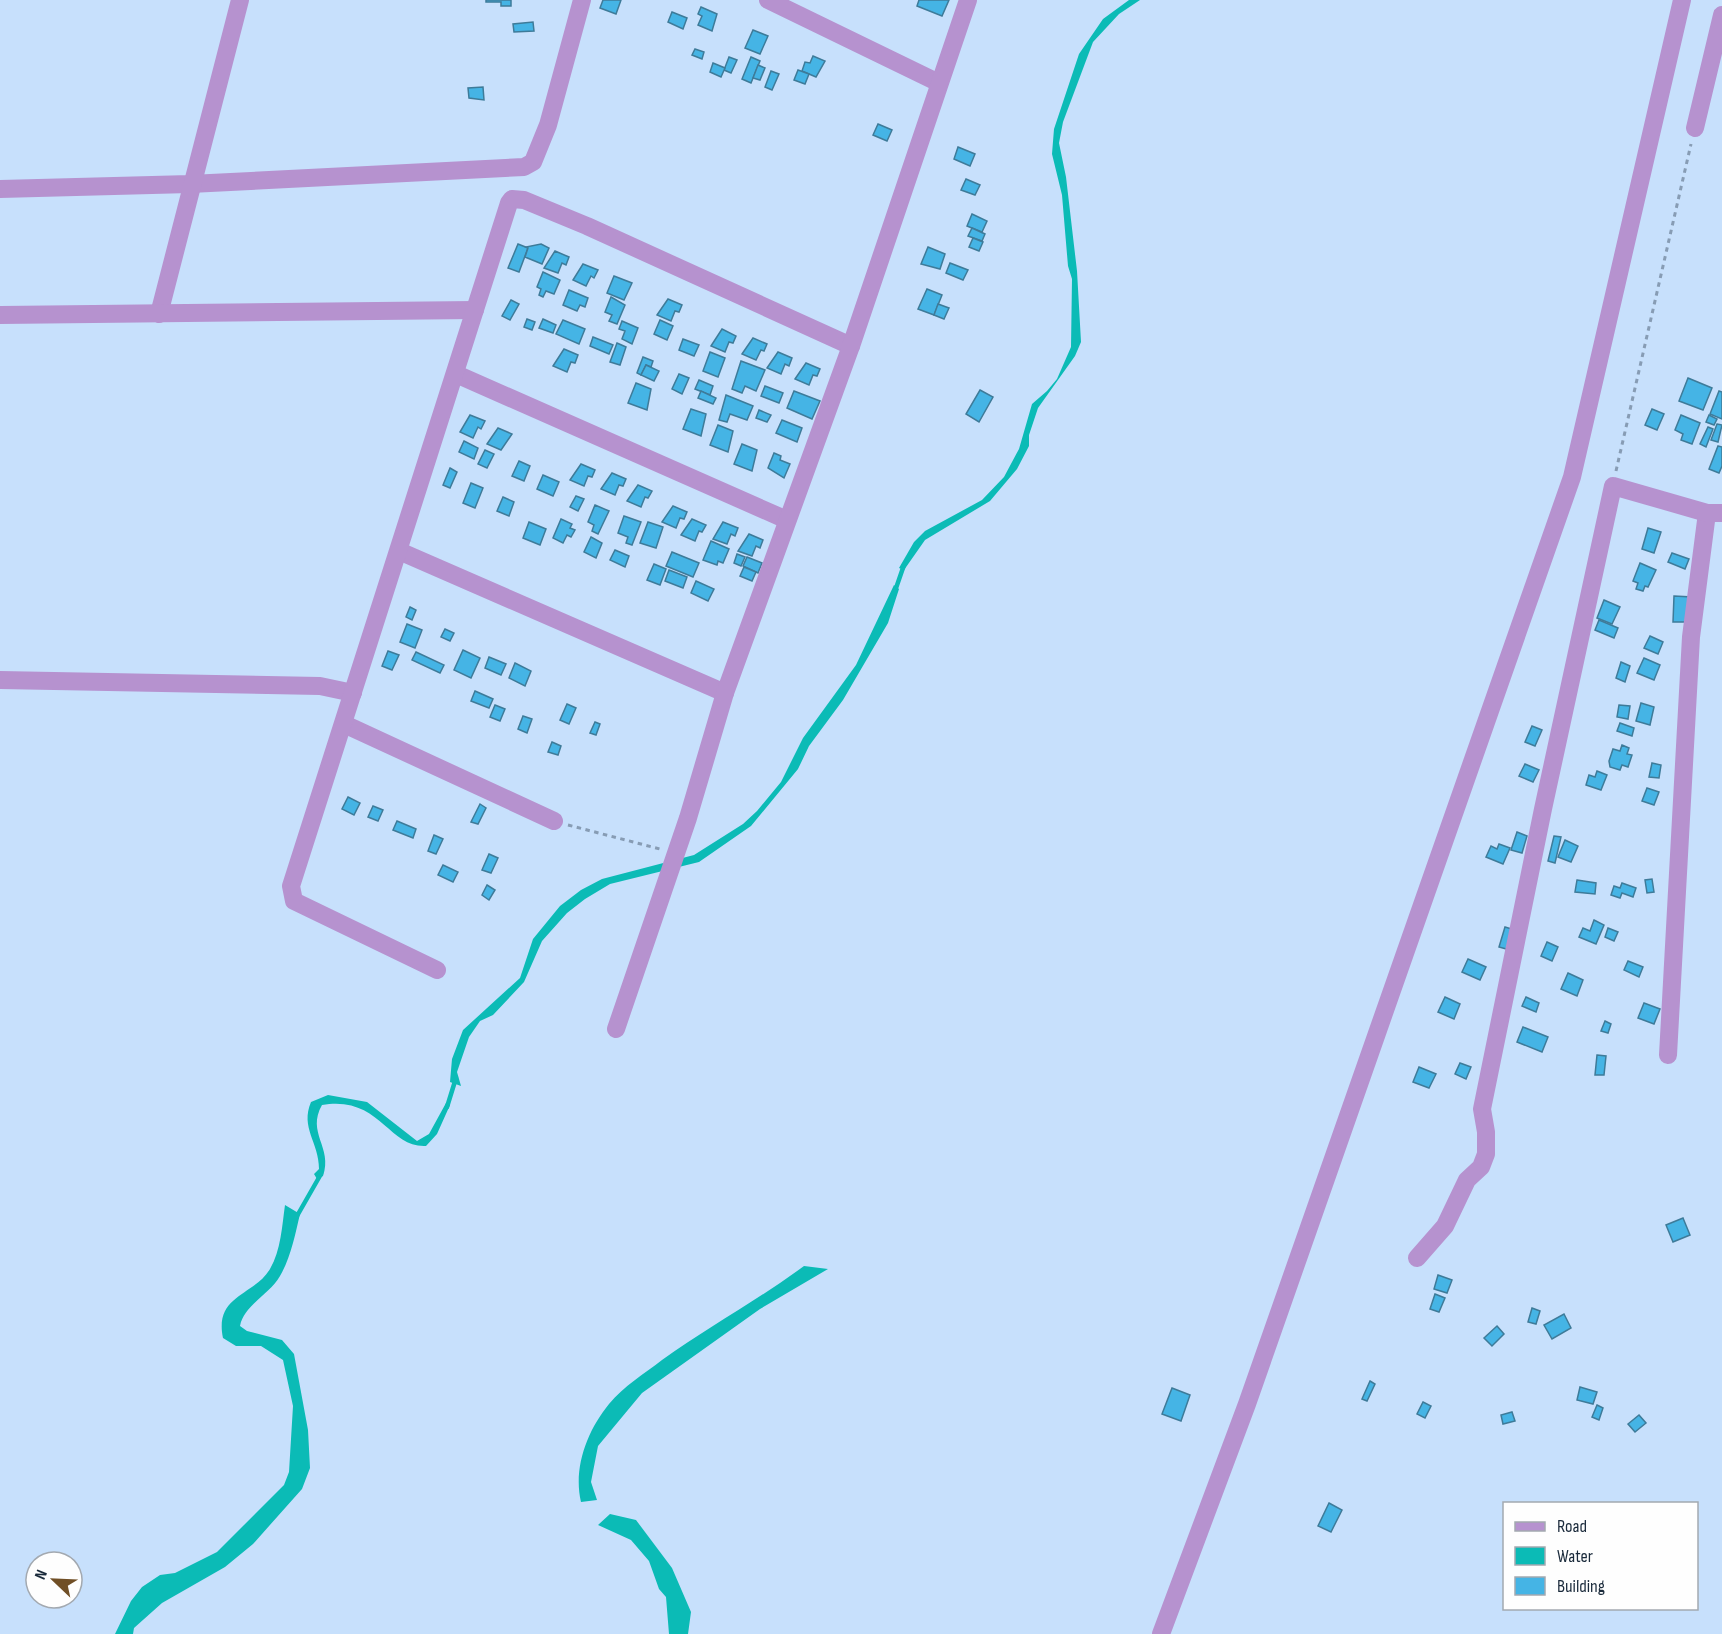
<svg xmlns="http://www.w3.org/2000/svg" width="1722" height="1634" viewBox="0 0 1722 1634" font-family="'Sofia Sans Condensed',sans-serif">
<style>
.water{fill:#0bbbb6}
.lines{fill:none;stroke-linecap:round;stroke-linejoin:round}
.stream{stroke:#0bbbb6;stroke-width:4.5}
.building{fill:#45b4e5;stroke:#3e7b99;stroke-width:1.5}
.path{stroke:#879cb4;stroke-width:3;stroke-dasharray:4.5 4.5;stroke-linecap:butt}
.minor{stroke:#b692cf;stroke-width:18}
</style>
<rect width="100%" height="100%" fill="#c7e0fc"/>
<!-- water -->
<g class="water">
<path d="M1129,0h11l-21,14 -26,28 -30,80 -4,21 7,34 11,94 4,71 -6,14 -37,52 -9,27v11l-12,23 -27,32 -65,39 -21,30 -5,-2 15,-26 11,-11 57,-31 22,-23 15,-28 13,-45 15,-13 10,-12 14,-32 1,-68 -4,-13 -6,-71 -10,-41 2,-25 25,-75 24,-35z"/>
<path d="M894,585l5,4 -11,34 -45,77 -34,46 -11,23 -47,57 -52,36 -89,22 -25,15 -18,14 -25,28 -18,41 -31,33 -13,6 -11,16 -12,35 4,14 -11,-4 2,-23 11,-29 57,-52 13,-39 27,-33 21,-16 21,-11 92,-24 49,-31 14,-13 24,-29 22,-44 53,-73z"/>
<path d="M328,1095l39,7 50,39 12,-7 17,-31 4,2 -13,29 -11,12c-38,2 -46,-51 -104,-41 -16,28 11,42 1,71l-6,3 -3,-5 5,-5c0,-27 -19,-41 -8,-67z"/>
<path d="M285,1205l15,9c-5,21 -9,43 -20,62 -11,19 -36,29 -40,50l7,5 35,9 12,14 14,76 2,38 -8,21 -49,55 -28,23 -63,36 -28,25 -1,6h-18l16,-33 11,-14 18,-12 15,-2 42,-21 67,-67 5,-13 4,-66 -10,-46 -22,-14h-25l-13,-8c-9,-43 31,-42 47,-69 11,-19 12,-43 15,-64z"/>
<path d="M804,1266l24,3 -68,40 -118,84 -44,53 -7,36 6,18 -16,2c-8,-34 6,-71 28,-98 15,-18 35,-30 53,-44 46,-33 96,-60 142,-94z"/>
<path d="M610,1514l26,6 36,48 19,44 -3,22h-19l-3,-37 -7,-8 -10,-28 -18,-21 -33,-15z"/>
</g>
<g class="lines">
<!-- stream -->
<g class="stream">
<path d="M895,591l9,-26"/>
<path d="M447,1107l9,-29"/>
<path d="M297,1216l24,-42"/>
</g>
</g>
<!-- building -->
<g class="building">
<path d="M486,0h25v6h-10v-4h-15z"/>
<path d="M603,0h18l-5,14 -16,-6z"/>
<path d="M919,0h30l-7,16 -25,-10z"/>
<path d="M701,7l16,7 -5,17 -14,-6 4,-9 -4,-2z"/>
<path d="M672,12l15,6 -4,11 -15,-7z"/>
<path d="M533,22l1,9 -20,1 -1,-8z"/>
<path d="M753,30l15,6 -8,18 -15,-6z"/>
<path d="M695,49l9,3 -2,7 -10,-4z"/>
<path d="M813,56l12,5 -9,16 -14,-6 3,-9 5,1z"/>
<path d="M729,57l8,3 -6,13 -7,-3z"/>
<path d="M751,57l9,4 -9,22 -9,-4z"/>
<path d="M713,63l12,5 -4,9 -11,-5z"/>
<path d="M758,65l7,3 -5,12 -7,-2z"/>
<path d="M798,70l11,4 -4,10 -11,-4z"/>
<path d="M771,71l8,3 -7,16 -7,-3z"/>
<path d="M483,87l1,13 -15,-2 -1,-10z"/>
<path d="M878,124l14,6 -5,11 -14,-6z"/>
<path d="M958,147l17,7 -5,12 -16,-7z"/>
<path d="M966,179l14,6 -5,10 -14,-5z"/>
<path d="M972,214l15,7 -5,11 -15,-6z"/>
<path d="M972,228l13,6 -3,7 -14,-5z"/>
<path d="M973,238l10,4 -4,9 -10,-4z"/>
<path d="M518,244l10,4 -9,24 -11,-4z"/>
<path d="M541,244l8,4 -7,16 -17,-7 3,-9 -2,-1z"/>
<path d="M928,247l17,7 -5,15 -19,-5z"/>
<path d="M555,251l14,6 -3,8 -4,-2 -4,10 -14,-5z"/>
<path d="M950,263l18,7 -5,10 -17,-7z"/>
<path d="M583,264l15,6 -4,8 -3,-2 -5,10 -13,-6z"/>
<path d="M543,272l17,8 -6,14 -8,-3 -3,6 -4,-2 2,-6 -4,-2z"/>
<path d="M614,276l18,7 -8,17 -17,-7z"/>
<path d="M927,289l15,6 -8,20 -16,-6z"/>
<path d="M569,290l19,8 -3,9 -5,-2 -3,6 -14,-6z"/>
<path d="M611,297l14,8 -8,19 -8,-3 3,-6 -7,-3z"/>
<path d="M668,299l14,6 -3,7 -4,-1 -4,10 -14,-6z"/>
<path d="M511,300l8,4 -9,16 -8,-4z"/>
<path d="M938,304l11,4 -5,11 -10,-4z"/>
<path d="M527,319l8,3 -3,8 -8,-3z"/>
<path d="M543,319l13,6 -3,8 -14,-5z"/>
<path d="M563,320l22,9 -6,15 -23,-10z"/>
<path d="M660,320l13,6 -6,14 -13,-6z"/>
<path d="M622,321l16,7 -6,16 -10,-5 3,-8 -6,-2z"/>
<path d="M722,329l14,7 -3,7 -4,-1 -4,10 -14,-6z"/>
<path d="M593,337l20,8 -4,9 -19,-8z"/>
<path d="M753,338l14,6 -3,7 -3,-1 -5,10 -14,-6z"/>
<path d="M683,339l16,6 -5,11 -15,-6z"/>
<path d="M617,343l9,4 -6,18 -10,-3z"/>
<path d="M564,349l14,6 -3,8 -4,-1 -4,10 -14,-6z"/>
<path d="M710,352l15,6 -7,19 -15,-6z"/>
<path d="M778,352l14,6 -3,8 -4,-2 -4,10 -14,-6z"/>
<path d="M643,357l10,4 -2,6 -5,-2 -5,10 -4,-2z"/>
<path d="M741,361l24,9 -9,21 -11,-5 -3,7 -10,-4z"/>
<path d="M806,363l14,6 -3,7 -4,-1 -4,10 -14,-6z"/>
<path d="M646,365l13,6 -5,10 -13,-6z"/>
<path d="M679,374l10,4 -7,16 -10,-5z"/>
<path d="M1688,378l24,10 -9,22 -24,-9z"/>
<path d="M699,380l14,6 -3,9 -15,-6z"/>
<path d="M636,383l15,6 -4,21 -19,-7z"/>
<path d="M765,386l18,7 -4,10 -18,-7z"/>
<path d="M980,390l13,7 -14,25 -13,-8z"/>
<path d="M701,391l15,7 -3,6 -15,-6z"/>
<path d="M794,391l26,10 -8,18 -25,-11z"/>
<path d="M1719,391l3,1v27l-12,-5z"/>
<path d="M726,395l27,11 -6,14 -17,-6 -3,8 -8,-2z"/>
<path d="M691,409l15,5 -5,22 -18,-7z"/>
<path d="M1652,409l12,5 -7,16 -12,-5z"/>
<path d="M759,410l12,5 -4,7 -11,-4z"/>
<path d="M470,415l15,6 -4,8 -3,-2 -5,11 -13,-6z"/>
<path d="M1681,415l19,8 -8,21 -11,-4 2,-6 -8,-4z"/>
<path d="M1709,415l8,4 -3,6 -8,-3z"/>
<path d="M782,420l20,8 -5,14 -21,-9z"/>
<path d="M1717,424l5,1 -4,17 -7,-2z"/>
<path d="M718,425l15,6 -5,21 -18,-7z"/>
<path d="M1708,427l5,2 -7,18 -6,-3z"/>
<path d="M498,428l14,6 -11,16 -14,-6z"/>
<path d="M464,441l14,7 -4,11 -15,-7z"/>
<path d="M742,444l15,6 -5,21 -18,-7z"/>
<path d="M1718,446l4,1v19l-3,7 -10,-4z"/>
<path d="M485,450l9,4 -7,14 -9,-4z"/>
<path d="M774,453l7,3 -1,4 10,4 -6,14 -16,-10z"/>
<path d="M519,461l11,5 -6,15 -12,-5z"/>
<path d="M581,464l14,6 -3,7 -4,-1 -4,10 -14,-6z"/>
<path d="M450,468l7,4 -7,16 -7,-3z"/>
<path d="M612,473l14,6 -3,7 -4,-1 -4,10 -14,-6z"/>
<path d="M543,475l16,7 -6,14 -16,-7z"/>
<path d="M471,483l12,5 -8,20 -12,-5z"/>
<path d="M638,485l14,6 -4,7 -3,-1 -4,10 -14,-6z"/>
<path d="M576,496l8,3 -6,12 -8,-4z"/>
<path d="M503,497l11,5 -5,14 -12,-5z"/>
<path d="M595,505l14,6 -11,23 -6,-3 2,-6 -6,-3z"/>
<path d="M673,506l14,6 -3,7 -4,-1 -4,10 -14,-6z"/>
<path d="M624,516l17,6 -9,23 -6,-2 2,-6 -10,-4z"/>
<path d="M561,519l11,5 -2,4 5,2 -4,7 -4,-2 -4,8 -10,-5z"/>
<path d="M692,519l14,6 -4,7 -3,-1 -4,10 -14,-6z"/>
<path d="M529,522l17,7 -6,16 -17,-7z"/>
<path d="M648,522l15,5 -7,21 -16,-5z"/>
<path d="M723,522l15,6 -3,8 -4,-2 -4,10 -14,-5z"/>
<path d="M1648,528l13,4 -7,21 -12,-4z"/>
<path d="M749,534l14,6 -3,8 -4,-2 -4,10 -14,-5z"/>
<path d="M591,537l11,6 -6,15 -12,-6z"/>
<path d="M711,541l18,8 -6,14 -5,-2 -1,4 -14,-5z"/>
<path d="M615,550l14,6 -4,11 -15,-7z"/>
<path d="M672,552l27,11 -6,14 -27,-11z"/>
<path d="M1672,553l17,6 -4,10 -17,-7z"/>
<path d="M737,554l8,3 -4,9 -7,-3z"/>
<path d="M747,557l15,6 -4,10 -15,-7z"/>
<path d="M1640,563l16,7 -8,17 -3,-1 -2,5 -7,-2 2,-6 -5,-2z"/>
<path d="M654,564l12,5 -6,16 -13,-5z"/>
<path d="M744,567l12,5 -4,9 -12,-5z"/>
<path d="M669,570l18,7 -4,11 -18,-7z"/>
<path d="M696,581l18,8 -6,12 -17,-8z"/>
<path d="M1674,596l18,1 -1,25h-18z"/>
<path d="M1604,600l16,7 -8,17 -15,-6z"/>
<path d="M410,607l6,3 -4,10 -6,-3z"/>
<path d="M1599,620l19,8 -4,10 -19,-8z"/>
<path d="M407,624l15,6 -7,18 -15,-6z"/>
<path d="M445,629l9,4 -4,8 -9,-4z"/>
<path d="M1650,636l13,6 -5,12 -14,-6z"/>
<path d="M463,650l17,8 -9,20 -17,-8z"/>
<path d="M388,651l11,4 -7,15 -10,-4z"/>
<path d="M416,652l28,13 -4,8 -28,-13z"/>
<path d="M489,657l17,7 -5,11 -16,-7z"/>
<path d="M1644,658l16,7 -6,15 -17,-7z"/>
<path d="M1621,662l9,4 -5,16 -9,-4z"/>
<path d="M515,663l16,8 -6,15 -16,-8z"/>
<path d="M475,691l18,8 -4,9 -18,-7z"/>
<path d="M1641,703l13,4 -4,18 -14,-4z"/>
<path d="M567,704l9,4 -7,16 -9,-4z"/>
<path d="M495,705l10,4 -5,12 -10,-4z"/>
<path d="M1619,705l11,1 -2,13 -11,-2z"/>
<path d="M523,716l9,3 -5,14 -9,-4z"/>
<path d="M595,722l5,2 -4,11 -6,-2z"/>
<path d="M1620,723l14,5 -2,8 -15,-5z"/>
<path d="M1532,726l10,4 -7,16 -10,-4z"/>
<path d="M552,742l9,4 -3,9 -10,-3z"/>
<path d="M1622,745l7,3 -2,6 5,1 -4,12 -6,-2 -2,5 -10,-3 -1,-6 4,-12 7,2z"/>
<path d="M1652,763l9,2 -2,13 -10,-1z"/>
<path d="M1525,764l14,6 -6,12 -14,-6z"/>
<path d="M1597,771l10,4 -6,15 -15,-5 3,-10 6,2z"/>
<path d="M1647,788l12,4 -5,13 -12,-4z"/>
<path d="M348,797l12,6 -6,12 -12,-6z"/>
<path d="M480,804l6,4 -8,16 -7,-2z"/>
<path d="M373,806l10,4 -5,11 -10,-4z"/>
<path d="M397,821l19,8 -3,9 -20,-8z"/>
<path d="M1517,832l10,4 -5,17 -11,-3z"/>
<path d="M434,835l9,4 -7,15 -8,-3z"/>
<path d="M1554,836l7,1 -6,26 -7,-2z"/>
<path d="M1565,840l13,6 -7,16 -13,-5z"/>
<path d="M1499,844l11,4 -7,16 -17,-7 5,-11 6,3z"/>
<path d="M489,854l9,4 -7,15 -9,-3z"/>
<path d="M443,865l15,7 -5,10 -15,-7z"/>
<path d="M1652,879l2,13 -7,1 -2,-13z"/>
<path d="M1577,880l19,3 -1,11 -20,-2z"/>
<path d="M1622,883l14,5 -3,9 -11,-4 -2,5 -9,-3 3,-9 6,2z"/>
<path d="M487,885l8,5 -6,10 -7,-5z"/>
<path d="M1594,920l10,5 -8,19 -17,-7 4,-9 7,3z"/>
<path d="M1505,927l10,3 -5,20 -11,-3z"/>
<path d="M1608,928l10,4 -4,9 -9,-4z"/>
<path d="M1547,942l11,5 -6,14 -11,-5z"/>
<path d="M1468,959l18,8 -6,13 -18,-8z"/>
<path d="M1628,961l15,6 -4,10 -15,-7z"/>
<path d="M1568,973l15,7 -6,16 -16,-7z"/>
<path d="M1445,997l15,7 -6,15 -16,-7z"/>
<path d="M1526,997l13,6 -3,9 -14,-6z"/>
<path d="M1644,1003l16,6 -6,15 -16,-6z"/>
<path d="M1605,1021l6,3 -3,9 -7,-2z"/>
<path d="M1523,1027l25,10 -6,15 -25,-10z"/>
<path d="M1597,1055l9,1 -2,19h-9z"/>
<path d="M1460,1063l11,4 -5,12 -11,-5z"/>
<path d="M1419,1067l17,7 -7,14 -16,-6z"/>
<path d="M1683,1218l7,17 -17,7 -7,-17z"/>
<path d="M1438,1275l14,5 -5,13 -13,-4z"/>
<path d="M1435,1294l10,4 -6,14 -9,-3z"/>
<path d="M1532,1308l8,3 -4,13 -8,-2z"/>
<path d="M1564,1314l7,14 -19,11 -8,-14z"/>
<path d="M1497,1326l7,8 -12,12 -8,-8z"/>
<path d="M1370,1381l5,3 -8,17 -5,-2z"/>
<path d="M1580,1387l17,5 -4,12 -16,-4z"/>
<path d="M1172,1388l18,7 -9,26 -19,-7z"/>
<path d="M1423,1402l8,4 -6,12 -8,-4z"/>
<path d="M1597,1405l6,3 -4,12 -7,-3z"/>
<path d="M1512,1412l3,9 -12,3 -2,-9z"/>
<path d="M1639,1415l7,8 -11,9 -7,-8z"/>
<path d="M1329,1503l13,7 -11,22 -13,-6z"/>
</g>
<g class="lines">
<!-- path -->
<g class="path">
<path d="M1616,471l75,-327"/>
<path d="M568,825l92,24"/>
</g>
<!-- minor -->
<g class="minor">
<path d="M768,0l171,83"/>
<path d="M1695,128l27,-113"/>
<path d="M0,189l190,-5 334,-17 9,-5 15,-37 34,-125"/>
<path d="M159,314l81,-314"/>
<path d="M0,315l475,-5"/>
<path d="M456,374l331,146"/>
<path d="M399,551l326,142"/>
<path d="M0,680l320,6 33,7"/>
<path d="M344,724l210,97"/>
<path d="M437,970l-143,-69 -3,-15 218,-683 3,-4 12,1 63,26 264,120"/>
<path d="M616,1029l72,-211 37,-125 126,-347 117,-346"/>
<path d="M1668,1055l23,-418 16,-124"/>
<path d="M1417,1258l28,-32 22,-46 14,-13 5,-13v-22l-4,-23 61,-300 70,-323 94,27h15"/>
<path d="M1161,1634l86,-230 325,-927 110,-477"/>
</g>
</g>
<!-- legend -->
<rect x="1503" y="1502" width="195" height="108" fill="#fefefe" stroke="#a3a9b0" stroke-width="1.5"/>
<rect x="1515" y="1522" width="30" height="9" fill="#b692cf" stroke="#a3a9b0" stroke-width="1.5"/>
<text x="1557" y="1532" font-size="18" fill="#1a2a3b">Road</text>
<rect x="1515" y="1547" width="30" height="18" fill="#0bbbb6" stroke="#a3a9b0" stroke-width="1.5"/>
<text x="1557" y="1562" font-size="18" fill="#1a2a3b">Water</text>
<rect x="1515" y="1577" width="30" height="18" fill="#45b4e5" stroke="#a3a9b0" stroke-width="1.5"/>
<text x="1557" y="1592" font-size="18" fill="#1a2a3b">Building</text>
<!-- north arrow -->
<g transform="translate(54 1580) rotate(293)"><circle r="28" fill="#fefefe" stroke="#a3a9b0" stroke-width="1.5"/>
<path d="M0-4.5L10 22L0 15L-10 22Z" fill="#704f26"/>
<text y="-9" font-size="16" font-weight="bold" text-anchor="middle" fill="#1a2a3b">N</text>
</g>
</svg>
